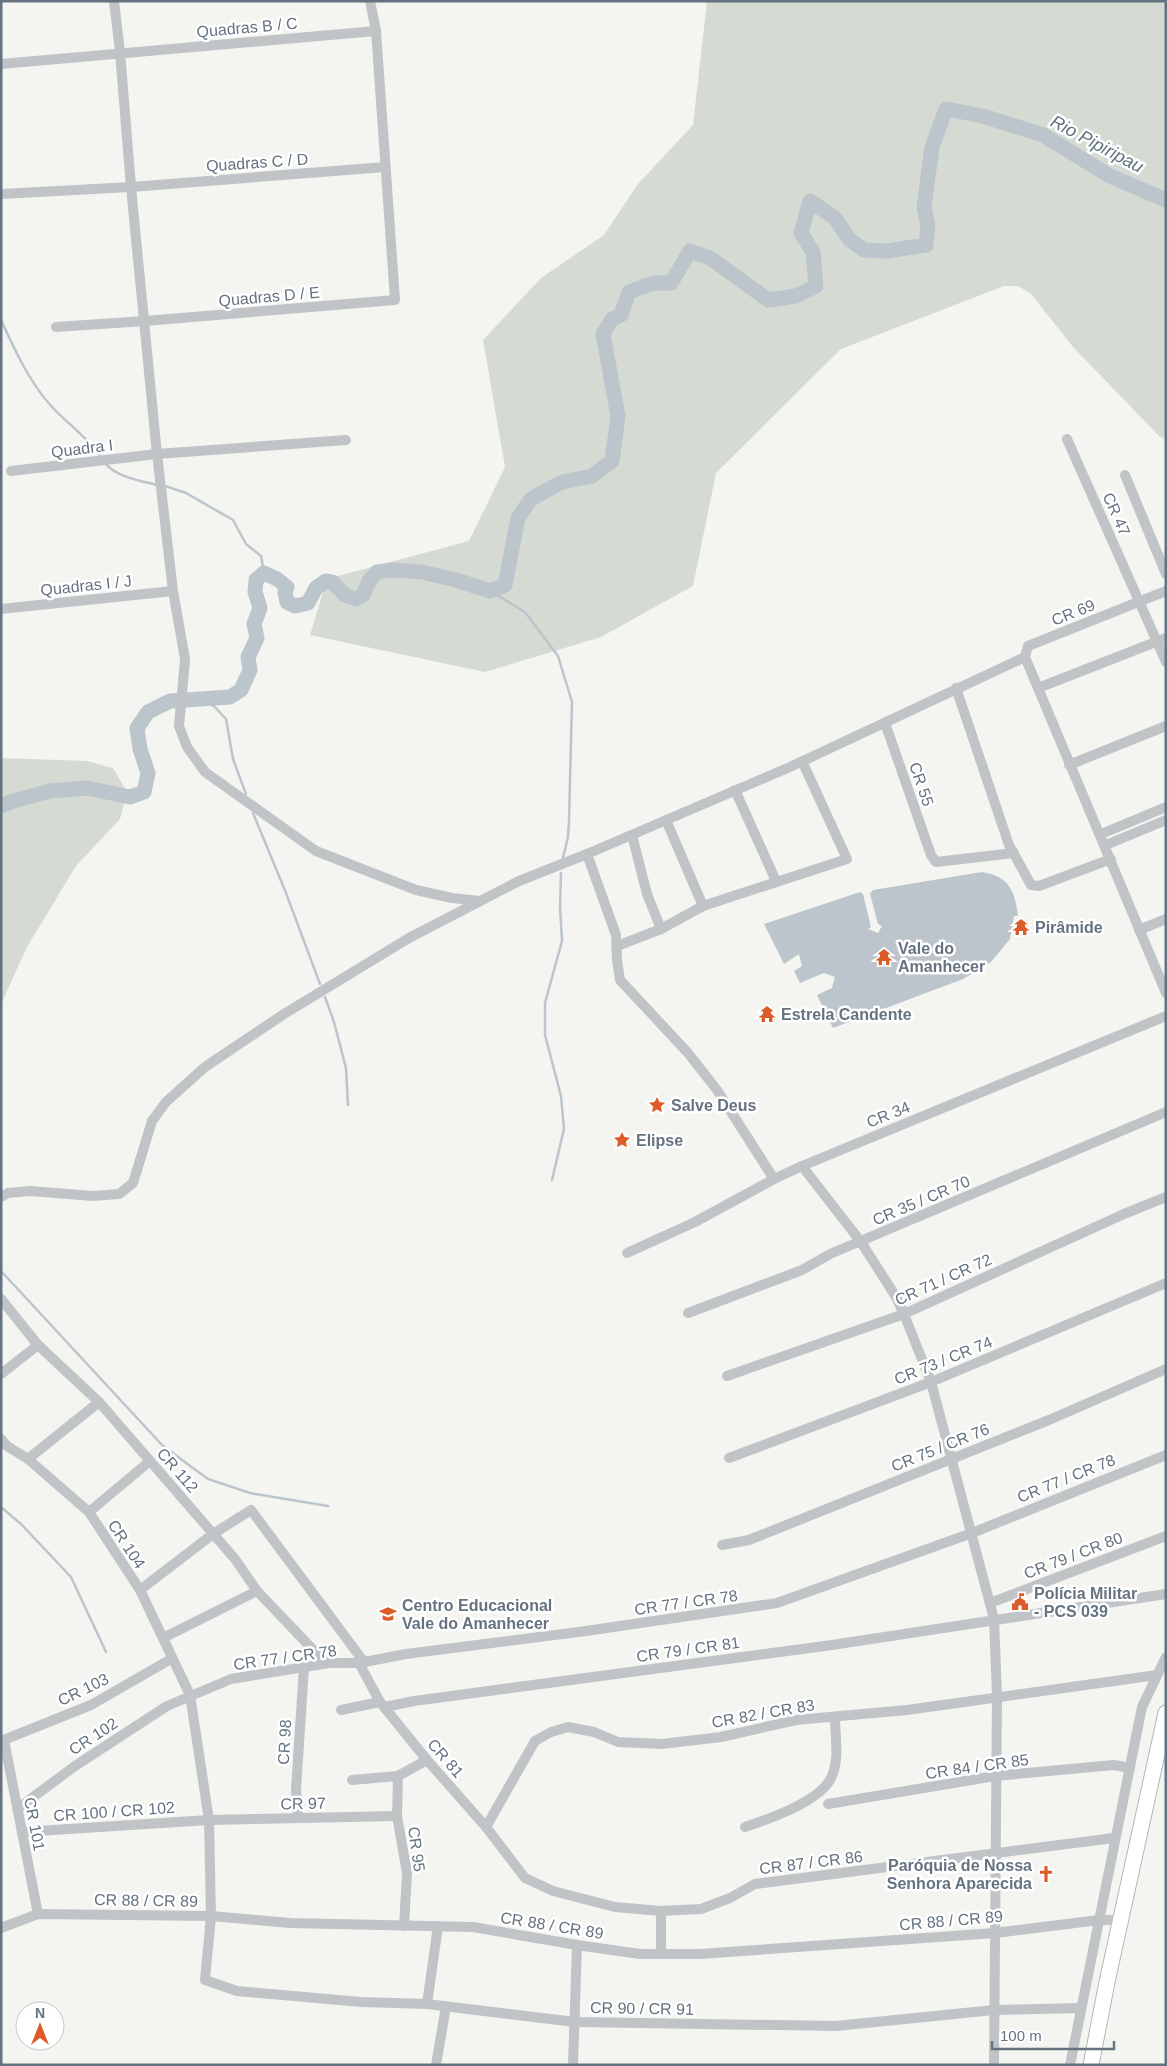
<svg xmlns="http://www.w3.org/2000/svg" width="1167" height="2066" viewBox="0 0 1167 2066" font-family="Helvetica,sans-serif">
<style>
.green{fill:#d5dbd2}
.water{fill:#bbc5cb}
.lines{fill:none;stroke-linecap:round;stroke-linejoin:round}
.stream{stroke:#bbc5cb;stroke-width:2.5}
.river{stroke:#bbc5cb;stroke-width:15}
.primary-casing{stroke:#b3b7bb;stroke-width:17}
.street{stroke:#c0c4c7;stroke-width:10}
.primary{stroke:#fff;stroke-width:15}
.labels{text-anchor:middle;stroke-width:5;stroke-linejoin:round;paint-order:stroke}
.street-label{font-size:16px;fill:#657381;stroke:#fff}
.poi-label{font-size:16px;font-weight:bold;fill:#657381;stroke:#fff;text-anchor:start}
.water-label{font-size:18px;font-style:italic;fill:#60747e;stroke:#fff}
</style>
<rect width="100%" height="100%" fill="#f4f5f1"/>
<!-- green -->
<g class="green">
<path d="M707,1h459v437l-6,-1 -87,-90 -42,-53 -13,-8h-14l-163,63 -125,124 -23,113 -92,51 -116,35 -175,-37 17,-56 142,-38 36,-74 -22,-127 58,-62 63,-43 34,-51 55,-59z"/>
<path d="M1,758l86,3 26,7 14,24 -7,27 -44,47 -49,81 -26,57z"/>
</g>
<!-- water -->
<path class="water" d="M982,872c27,4 33,19 36,44h-4l-4,23 -20,24 -27,16 -130,49 -16,-33 15,-7 3,-11 -11,-4 -24,10 -6,-12 8,-5 -3,-12 -15,10 -20,-40 96,-32 3,2 8,33 -3,2 10,4 4,-7 -4,-2 -8,-30 3,-4z"/>
<g class="lines">
<!-- stream -->
<g class="stream">
<path d="M1,320c14,30 28,62 51,87 16,17 35,30 49,50"/>
<path d="M105,463c11,14 36,18 52,22"/>
<path d="M165,486l21,7 47,27 13,24 15,12 3,17"/>
<path d="M490,591l35,21 33,44 14,46 -3,119 -1,16 -5,21"/>
<path d="M198,699l16,7 12,13 7,40 13,35"/>
<path d="M253,813l33,80 34,91"/>
<path d="M325,997l9,25 12,46 2,37"/>
<path d="M552,1180l12,-51 -3,-33 -16,-61v-32l17,-62 -2,-34 1,-34"/>
<path d="M1,1271l162,175 45,33 42,14 78,13"/>
<path d="M1,1507l20,17 50,53 35,75"/>
</g>
<!-- river -->
<path class="river" d="M1,806l12,-5 37,-10 37,-3 43,9 14,-5 4,-19 -8,-24 -3,-21 11,-16 22,-11 60,-4 11,-7 9,-20 -2,-13 9,-19 -3,-14 6,-16 -5,-16 1,-12 8,-7 13,6 10,8 -2,5 2,10 8,4 13,-3 8,-15 10,-7 6,1 13,13 11,4 7,-4 6,-14 8,-9 16,-2 29,2 34,8 34,11 15,-6 13,-67 13,-19 31,-17 30,-6 20,-15 6,-45 -15,-82 9,-15 9,-4 8,-23 24,-9h18l19,-32 20,7 58,42 28,-4 20,-10 -3,-34 -12,-19 9,-32 25,17 14,21 15,11 23,1 39,-6 2,-19 -4,-19 8,-60 14,-38 37,7 60,19 67,41 56,24"/>
<!-- primary casing -->
<g class="primary-casing">
<path id="primary" d="M1091,2065l16,-83 59,-269"/>
</g>
<!-- street -->
<g class="street">
<path d="M114,1l6,51 11,135 26,267 16,137 12,68 -6,67 8,21 18,25 111,79 100,39 36,8 28,3"/>
<path d="M1,64l375,-33"/>
<path d="M1,194l130,-7 254,-20"/>
<path d="M56,327l89,-6 250,-21 -19,-269 -6,-30"/>
<path d="M1067,439l99,223"/>
<path d="M11,471l146,-17 189,-14"/>
<path d="M1125,475l41,99"/>
<path d="M1,609l172,-18"/>
<path d="M1025,657l141,336"/>
<path d="M1025,657l3,-11 138,-55"/>
<path d="M956,688l53,157 22,40 8,1 72,-27"/>
<path d="M1038,688l128,-50"/>
<path d="M885,723l46,132 5,7 78,-9"/>
<path d="M1069,765l97,-39"/>
<path d="M735,790l41,91"/>
<path d="M666,820l37,86"/>
<path d="M1101,834l65,-27"/>
<path d="M632,835l15,59 14,35"/>
<path d="M1106,845l60,-25"/>
<path d="M587,854l29,81 1,25 3,20 68,73 29,37 57,89"/>
<path d="M1139,930l27,-11"/>
<path d="M617,946l44,-17 42,-23 144,-47 -45,-98"/>
<path d="M802,1166l59,76 35,55 8,17 27,68 63,237 3,77 -3,369"/>
<path d="M1,1197l7,-4 22,-2 63,5 26,-2 14,-11 19,-62 14,-19 39,-35 79,-53 125,-76 110,-57 68,-27 203,-87 235,-110"/>
<path d="M627,1253l68,-31 79,-43 28,-13 364,-150"/>
<path d="M1,1299l37,46 61,57 136,157 22,32 62,65 10,7"/>
<path d="M688,1313l114,-43 28,-16 336,-142"/>
<path d="M1,1374l37,-29"/>
<path d="M727,1376l177,-62 220,-100 42,-17"/>
<path d="M1,1439l6,7 21,13 61,53 51,78 50,105 19,125 2,96 -6,64 32,11 124,11 66,2 148,18 261,4 158,-16 87,-2"/>
<path d="M729,1458l202,-76 235,-99"/>
<path d="M28,1459l71,-57"/>
<path d="M89,1512l61,-51"/>
<path d="M722,1545l27,-5 300,-120 117,-51"/>
<path d="M140,1590l73,-56 38,-24 113,152"/>
<path d="M990,1603l176,-67"/>
<path d="M163,1638l94,-47"/>
<path d="M359,1663l21,39 47,58 59,67 39,51 28,13 62,16 46,4 40,-2 29,-11 25,-14 359,-46"/>
<path d="M385,1707l29,-6 418,-56 334,-51"/>
<path d="M341,1710l39,-8"/>
<path d="M4,1740l34,174"/>
<path d="M1,1741l90,-36 80,-46"/>
<path d="M398,1776l-1,40 10,57 -3,53"/>
<path d="M352,1780l46,-4 29,-16"/>
<path d="M828,1804l167,-28 119,-11 16,3"/>
<path d="M17,1809l58,-43 92,-60 64,-27 98,-16h30l47,-9 180,-23 191,-28 195,-70 194,-78"/>
<path d="M298,1818l-2,-28 8,-123"/>
<path d="M486,1827l49,-86 16,-9 17,-5 26,5 24,10 44,2 59,-7 75,-17 111,-10 250,-35"/>
<path d="M745,1827c24,-8 74,-25 86,-49 9,-17 4,-42 4,-61"/>
<path d="M22,1832l187,-12 188,-4"/>
<path d="M661,1911v43"/>
<path d="M1,1928l37,-14 173,2 79,7 183,4 104,18 63,9h60l295,-21 104,-13h21"/>
<path d="M427,2004l11,-78"/>
<path d="M436,2065l10,-59"/>
<path d="M573,2065l4,-120"/>
<path d="M1070,2065l72,-358 24,-50"/>
</g>
<!-- primary -->
<use href="#primary" class="primary"/>
</g>
<!-- icons -->
<defs>
<g id="temple-bare" transform="scale(1.35)"><path d="M0-6L5-2H3V0L6.5 2.5H4V6H1.5V3h-3V6H-4V2.5H-6.5L-3 0V-2H-5Z" fill="#dc5c29" stroke="#fff" stroke-width="2.5" paint-order="stroke"/></g>
<g id="sight-bare" transform="scale(1.35)"><path d="M0-6L1.8-2.2L6-1.7L2.9 1.2L3.7 5.4L0 3.3L-3.7 5.4L-2.9 1.2L-6-1.7L-1.8-2.2Z" fill="#dc5c29" stroke="#fff" stroke-width="2.5" paint-order="stroke"/></g>
<g id="civic-bare" transform="scale(1.35)"><path d="M-.6-6.5H3V-4.5H.6V-3L4-1V1h2V6H-6V1h2V-1L-.6-3ZM-1.2 2.5V6h2.4V2.5Z" fill="#dc5c29" stroke="#fff" stroke-width="2.5" paint-order="stroke"/></g>
<g id="school-bare" transform="scale(1.35)"><path d="M0-5L7-2L0 1L-7-2ZM-4 1L0 2.5L4 1V4Q0 6-4 4Z" fill="#dc5c29" stroke="#fff" stroke-width="2.5" paint-order="stroke"/></g>
<g id="church-bare" transform="scale(1.35)"><path d="M-1.2-6h2.4v3.5h3.3v2.4h-3.3V6h-2.4V-.1h-3.3v-2.4h3.3Z" fill="#dc5c29" stroke="#fff" stroke-width="2.5" paint-order="stroke"/></g>
</defs>
<g fill-rule="evenodd">
<use href="#temple-bare" x="1021" y="927"/>
<use href="#temple-bare" x="884" y="957"/>
<use href="#temple-bare" x="767" y="1014"/>
<use href="#sight-bare" x="657" y="1105"/>
<use href="#sight-bare" x="622" y="1140"/>
<use href="#civic-bare" x="1020" y="1602"/>
<use href="#school-bare" x="388" y="1614"/>
<use href="#church-bare" x="1046" y="1874"/>
</g>
<g class="labels">
<!-- street labels -->
<g class="street-label">
<text transform="translate(247 27) rotate(-5)" y="6">Quadras B / C</text>
<text transform="translate(257 162) rotate(-4)" y="6">Quadras C / D</text>
<text transform="translate(269 296) rotate(-5)" y="6">Quadras D / E</text>
<text transform="translate(82 448) rotate(-7)" y="6">Quadra I</text>
<text transform="translate(1117 514) rotate(66)" y="6">CR 47</text>
<text transform="translate(86 585) rotate(-6)" y="6">Quadras I / J</text>
<text transform="translate(1073 612) rotate(-22)" y="6">CR 69</text>
<text transform="translate(922 784) rotate(71)" y="6">CR 55</text>
<text transform="translate(888 1114) rotate(-22)" y="6">CR 34</text>
<text transform="translate(921 1200) rotate(-23)" y="6">CR 35 / CR 70</text>
<text transform="translate(943 1279) rotate(-24)" y="6">CR 71 / CR 72</text>
<text transform="translate(943 1360) rotate(-22)" y="6">CR 73 / CR 74</text>
<text transform="translate(940 1447) rotate(-22)" y="6">CR 75 / CR 76</text>
<text transform="translate(178 1470) rotate(49)" y="6">CR 112</text>
<text transform="translate(1066 1478) rotate(-22)" y="6">CR 77 / CR 78</text>
<text transform="translate(127 1544) rotate(57)" y="6">CR 104</text>
<text transform="translate(1073 1555) rotate(-21)" y="6">CR 79 / CR 80</text>
<text transform="translate(686 1602) rotate(-8)" y="6">CR 77 / CR 78</text>
<text transform="translate(688 1649) rotate(-8)" y="6">CR 79 / CR 81</text>
<text transform="translate(285 1657) rotate(-8)" y="6">CR 77 / CR 78</text>
<text transform="translate(83 1689) rotate(-26)" y="6">CR 103</text>
<text transform="translate(763 1713) rotate(-10)" y="6">CR 82 / CR 83</text>
<text transform="translate(93 1736) rotate(-33)" y="6">CR 102</text>
<text transform="translate(284 1742) rotate(-87)" y="6">CR 98</text>
<text transform="translate(446 1758) rotate(49)" y="6">CR 81</text>
<text transform="translate(977 1766) rotate(-8)" y="6">CR 84 / CR 85</text>
<text transform="translate(303 1803) rotate(-1)" y="6">CR 97</text>
<text transform="translate(114 1811) rotate(-4)" y="6">CR 100 / CR 102</text>
<text transform="translate(35 1824) rotate(79)" y="6">CR 101</text>
<text transform="translate(417 1849) rotate(82)" y="6">CR 95</text>
<text transform="translate(811 1862) rotate(-7)" y="6">CR 87 / CR 86</text>
<text transform="translate(146 1900) rotate(1)" y="6">CR 88 / CR 89</text>
<text transform="translate(951 1920) rotate(-5)" y="6">CR 88 / CR 89</text>
<text transform="translate(552 1925) rotate(9)" y="6">CR 88 / CR 89</text>
<text transform="translate(642 2008) rotate(1)" y="6">CR 90 / CR 91</text>
</g>
<!-- poi labels -->
<g class="poi-label">
<text x="1035" y="933">Pirâmide</text>
<text x="898" y="954">Vale do<tspan x="898" dy="18">Amanhecer</tspan></text>
<text x="781" y="1020">Estrela Candente</text>
<text x="671" y="1111">Salve Deus</text>
<text x="636" y="1146">Elipse</text>
<text x="1034" y="1599">Polícia Militar<tspan x="1034" dy="18">- PCS 039</tspan></text>
<text x="402" y="1611">Centro Educacional<tspan x="402" dy="18">Vale do Amanhecer</tspan></text>
<text x="1032" y="1871" text-anchor="end">Paróquia de Nossa<tspan x="1032" dy="18">Senhora Aparecida</tspan></text>
</g>
<!-- water labels -->
<g class="water-label">
<text transform="translate(1097 144) rotate(28)" y="6">Rio Pipiripau</text>
</g>
</g>
<!-- border -->
<rect width="1167" height="2066" fill="none" stroke="#657381" stroke-width="5"/>
<!-- north arrow -->
<g transform="translate(40 2026)"><circle r="24" fill="#ffffff" stroke="#c1c7cd"/>
<path d="M0-4L9 19L0 12L-9 19Z" fill="#dc5c29"/>
<text y="-8" font-size="14" font-weight="bold" text-anchor="middle" fill="#657381">N</text>
</g>
<!-- scale -->
<path d="M992 2041v8h122v-8" fill="none" stroke="#657381" stroke-width="2.5"/>
<text x="1000" y="2041" font-size="15" fill="#657381" stroke="#ffffff" stroke-width="4" paint-order="stroke">100 m</text>
</svg>
